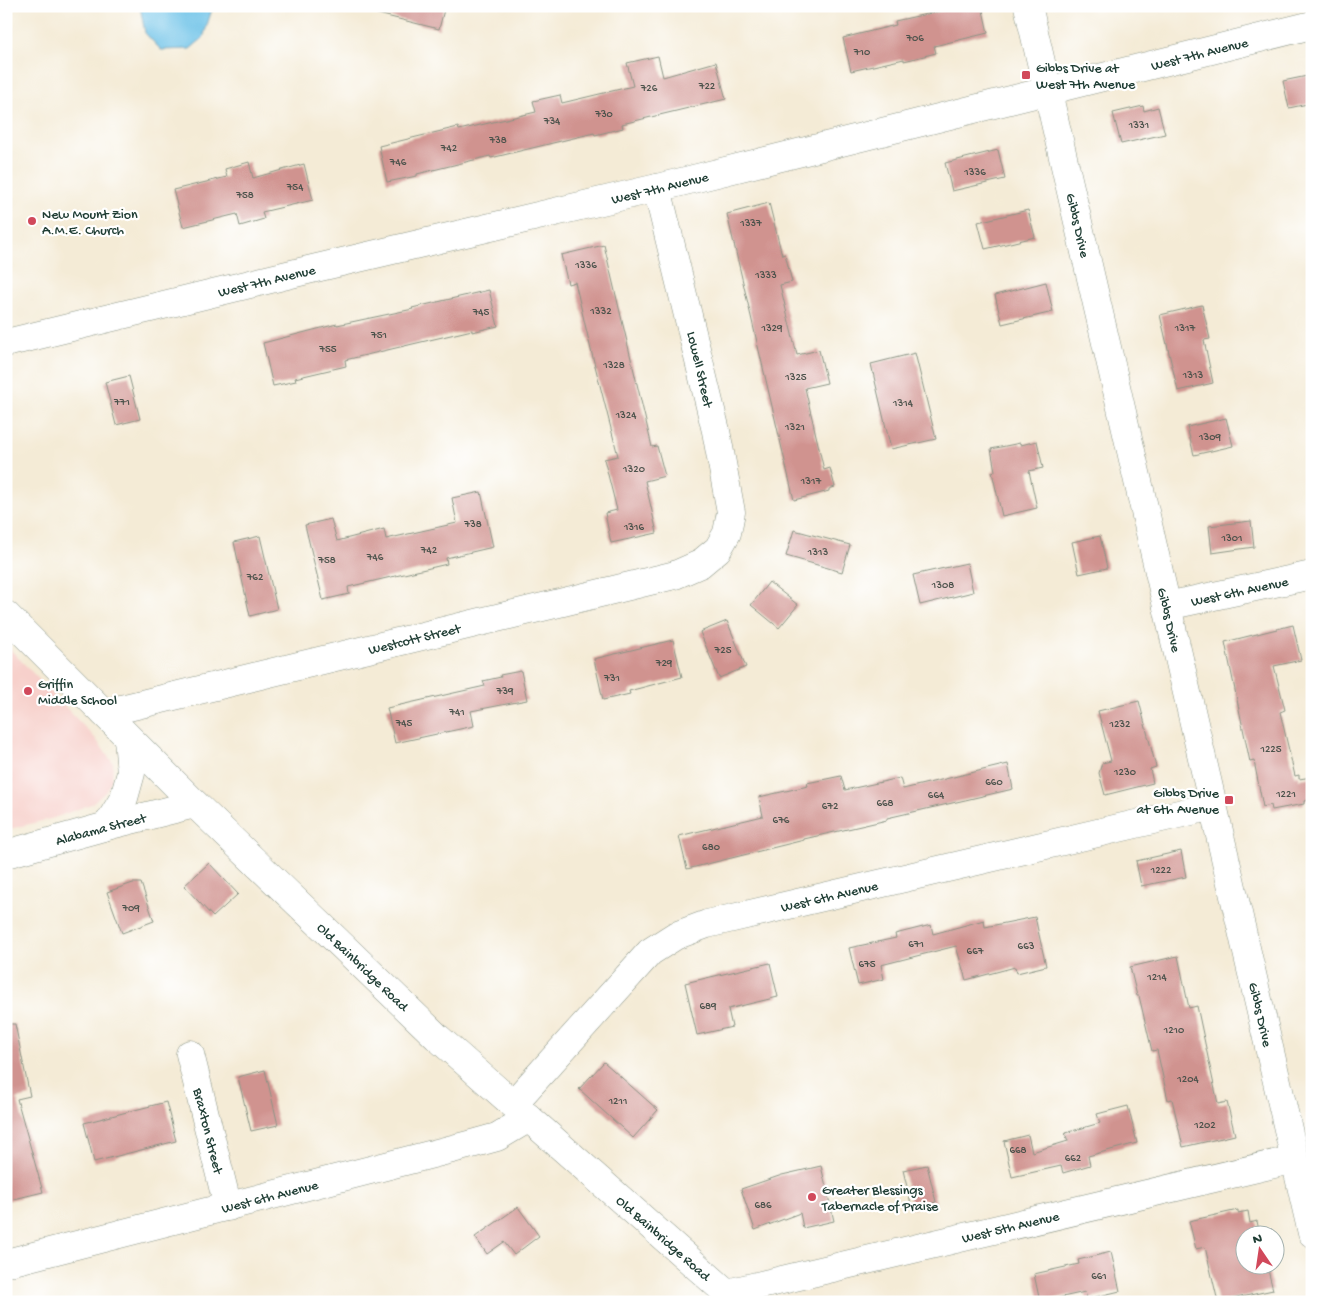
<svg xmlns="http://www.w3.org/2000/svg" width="1318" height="1308" viewBox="0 0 1318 1308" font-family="'Gochi Hand',sans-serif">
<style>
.built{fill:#f7d0cb}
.water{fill:#6ac1e7;stroke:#447f8e}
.building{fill:#d0938f}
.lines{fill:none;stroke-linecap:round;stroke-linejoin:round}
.minor-casing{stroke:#8a9485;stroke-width:29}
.tertiary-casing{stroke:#8a9485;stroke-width:29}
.secondary-casing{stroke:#8a9485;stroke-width:29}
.minor{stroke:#fff;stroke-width:28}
.tertiary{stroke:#fff;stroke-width:28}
.secondary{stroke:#fff;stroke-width:28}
.poi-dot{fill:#d1495b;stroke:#fff;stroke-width:2}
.labels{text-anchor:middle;stroke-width:4.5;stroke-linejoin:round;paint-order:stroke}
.number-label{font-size:11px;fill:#4b524b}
.street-label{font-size:14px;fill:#1f3d34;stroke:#fff}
.poi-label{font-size:14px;fill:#1f3d34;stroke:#fff;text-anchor:start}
</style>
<rect width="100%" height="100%" fill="#fff"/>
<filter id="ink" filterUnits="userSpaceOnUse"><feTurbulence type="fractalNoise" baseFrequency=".02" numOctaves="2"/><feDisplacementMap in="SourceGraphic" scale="10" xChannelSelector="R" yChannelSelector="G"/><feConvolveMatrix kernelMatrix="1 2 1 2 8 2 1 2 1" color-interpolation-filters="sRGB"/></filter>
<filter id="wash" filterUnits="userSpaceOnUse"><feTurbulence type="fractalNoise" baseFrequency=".0096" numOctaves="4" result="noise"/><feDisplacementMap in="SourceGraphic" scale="20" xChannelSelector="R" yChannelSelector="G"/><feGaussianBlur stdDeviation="1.12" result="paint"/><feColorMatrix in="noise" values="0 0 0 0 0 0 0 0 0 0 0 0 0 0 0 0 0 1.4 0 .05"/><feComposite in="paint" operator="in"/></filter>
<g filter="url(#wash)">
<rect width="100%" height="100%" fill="#f4ebd6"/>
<!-- built -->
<path class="built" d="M6,645l89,93 18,25 -1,16 -6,12 -15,13 -37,14 -48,12z"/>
<!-- water -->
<path class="water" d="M140,6h73l-10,32 -13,11 -29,1 -16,-17z"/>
<g id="blocks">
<!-- building -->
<g class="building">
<path d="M375,6h70l-6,23 -65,-16z"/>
<path d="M963,6h19l6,27 -54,13 2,7 -32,8v-2l-53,12 -8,-33 53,-13 -1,-4z"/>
<path d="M658,56l5,21 53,-15 10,37 -104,25 1,4 -28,7 -1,-2 -103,25 -1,-2 -73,18v2l-30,6 -8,-36 79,-19 1,3 77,-18 -3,-11 27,-6 2,8 71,-17 -6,-23z"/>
<path d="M1312,75v28l-23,5 -6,-27z"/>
<path d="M1143,106l1,5 14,-4 7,27 -44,10 -8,-31z"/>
<path d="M998,150l7,29 -53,12 -7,-28z"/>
<path d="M249,162l4,16 51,-14 9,36 -51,12 2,7 -24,7 -3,-12 -54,13 -10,-37 54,-13 -2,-8z"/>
<path d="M769,203l13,52 3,-1 7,28 -12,3 17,70 22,-5 8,33 -22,5 19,82 6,-2 5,19 -6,2v2l-35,9 -67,-286z"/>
<path d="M1028,210l7,27 -50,12 -7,-27z"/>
<path d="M604,245l48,202 5,-1 8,30 -20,5 12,52 -46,10 -6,-30 12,-3 -13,-51 14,-3 -26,-102 -17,-72 -7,2 -7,-29z"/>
<path d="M1046,282l7,30 -51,12 -7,-29z"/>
<path d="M489,290l9,36 -26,6v-2l-127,30 1,6 -51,12 1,3 -23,5 -10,-43 74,-19v1l76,-16 -1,-1z"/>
<path d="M1202,305l8,34 -6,1 9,43 -35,8 -18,-76z"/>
<path d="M915,353l21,86 -45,10 -20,-85z"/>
<path d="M129,376l11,43 -24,6 -11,-43z"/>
<path d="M1226,418l7,28 -39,9 -7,-28z"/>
<path d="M1037,441l6,27 -14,3 8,37 -35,8 -10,-44 3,-1 -4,-22 29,-6 1,2z"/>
<path d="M481,492l12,55 -47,11 1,6 -99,23 1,7 -26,6 -18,-75 26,-6 6,22 47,-12 2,10 71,-16 -5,-25z"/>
<path d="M1251,521l3,26 -42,6 -3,-27z"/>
<path d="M794,530l56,15 -8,27 -56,-16z"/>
<path d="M260,536l17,73 -27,7 -16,-74z"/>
<path d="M1100,536l7,32 -28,6 -7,-32z"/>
<path d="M967,563l6,29 -53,13 -7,-30z"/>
<path d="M769,582l29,23 -19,23 -28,-23z"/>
<path d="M727,621l19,46 -27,11 -19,-46z"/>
<path d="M1293,625l8,35 -27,6 11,44 -5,2 15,64 4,-1v4l13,-2v22l-8,2v3l-32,6 -1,-5 -8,2 -9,-46 -4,1 -25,-120z"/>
<path d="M673,640l9,37 -53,14 1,3 -27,6 -9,-41z"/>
<path d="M521,671l6,29 -56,11 3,15 -79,17 -8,-35 98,-22 -2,-5 18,-4 -1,-2z"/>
<path d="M1139,701l17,66 -6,2 3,14 -48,12 -6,-22 3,-10 9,-2 -13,-50z"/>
<path d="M1008,764l5,25 -126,29v2l-83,19v1l-117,29 -8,-33 84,-20 -4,-19 49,-11 -1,-3 34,-7 4,14 55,-12 3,11z"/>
<path d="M1181,851l5,26 -45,9 -5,-25z"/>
<path d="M209,863l29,31 -25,23 -29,-31z"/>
<path d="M133,883h8l13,38 -32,12 -15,-41z"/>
<path d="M1035,917l11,49 -29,7 -2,-6 -49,13 -10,-34 -75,19 3,14 -26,6 -9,-37 47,-10 -1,-4 36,-9 2,9 51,-14 1,7z"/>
<path d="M1178,956l11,52 8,-2 21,98 9,-2 8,33 -52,12 -11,-48 -4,1 -11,-50 -5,1 -13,-55h-2l-7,-29z"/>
<path d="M770,963l8,34 -50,12 4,18 -35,8 -12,-52z"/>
<path d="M6,1024h9l15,72 -13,3 26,93 -37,9z"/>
<path d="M604,1062l54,48 -25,28 -54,-49z"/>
<path d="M265,1070l13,55 -27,6 -13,-54z"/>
<path d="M166,1102l10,39 -82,21 -10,-39z"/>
<path d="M1128,1106l9,37 -49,13 2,9 -27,8 -2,-7 -49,11 -8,-36 24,-6 4,17 36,-11 -3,-8 35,-10 -3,-9z"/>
<path d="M927,1165l9,37 -24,6 -9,-38z"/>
<path d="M821,1166l13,55 -31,7 -3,-15 -45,17 -14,-41 41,-14z"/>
<path d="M518,1207l21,29 -25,19 -10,-13 -17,12 -12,-17z"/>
<path d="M1238,1210v3l10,-2 2,12 7,-2 3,15h-14v30h21l6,24 -55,12 -13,-55 -9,2 -7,-28z"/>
<path d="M1111,1252l9,39 -33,8 -2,-7 -45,10 -6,-28 45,-10 -1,-4z"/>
</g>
</g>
</g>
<g filter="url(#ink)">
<use href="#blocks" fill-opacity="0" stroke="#8a9485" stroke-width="1"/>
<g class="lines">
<!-- minor casing -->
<g class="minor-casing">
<g id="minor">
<path id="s1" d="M1167,606l145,-31"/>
<path id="s2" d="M104,713l571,-138 25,-11 18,-15 9,-16 4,-21 -15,-81 -59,-243"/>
<path id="s3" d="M190,1054l38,153"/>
<path id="s4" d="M513,1104l137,-152 25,-16 32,-12 506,-118"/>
<path id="s5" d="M6,1263l462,-118 29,-8 32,-19"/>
<path id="s6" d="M727,1293l568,-134"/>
</g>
</g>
<!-- tertiary casing -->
<g class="tertiary-casing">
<g id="tertiary">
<path id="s7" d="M1028,6l284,1227"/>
<path id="s8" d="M6,343l306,-74 345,-81 655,-163"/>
<path d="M107,826l17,-28 7,-25 -3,-35"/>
<path id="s9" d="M6,854l101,-28 88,-22"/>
</g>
</g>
<!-- secondary casing -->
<g class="secondary-casing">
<g id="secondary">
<path id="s10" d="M6,615l189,189 242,233 300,265"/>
</g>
</g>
<!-- minor -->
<use href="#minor" class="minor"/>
<!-- tertiary -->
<use href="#tertiary" class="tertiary"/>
<!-- secondary -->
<use href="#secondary" class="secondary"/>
</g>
</g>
<!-- markers -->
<g class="poi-dot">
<rect x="1021" y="70" width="10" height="10" rx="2.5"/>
<circle cx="32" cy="221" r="5"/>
<circle cx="28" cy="691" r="5"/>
<rect x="1224" y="795" width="10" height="10" rx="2.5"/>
<circle cx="812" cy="1197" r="5"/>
</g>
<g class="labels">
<!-- number labels -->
<g class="number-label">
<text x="915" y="41">706</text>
<text x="862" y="55">710</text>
<text x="707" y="89">722</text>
<text x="649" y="91">726</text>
<text x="604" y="117">730</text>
<text x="552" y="124">734</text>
<text x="1139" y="128">1331</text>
<text x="498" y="143">738</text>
<text x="449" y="151">742</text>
<text x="398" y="165">746</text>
<text x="975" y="175">1336</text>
<text x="295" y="190">754</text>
<text x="245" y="198">758</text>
<text x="751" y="226">1337</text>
<text x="586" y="268">1336</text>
<text x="766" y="278">1333</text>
<text x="601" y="314">1332</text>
<text x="481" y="315">745</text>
<text x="772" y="331">1329</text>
<text x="1185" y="331">1317</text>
<text x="379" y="338">751</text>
<text x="328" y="352">755</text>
<text x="614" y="368">1328</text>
<text x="1193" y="378">1313</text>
<text x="796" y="380">1325</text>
<text x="122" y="405">771</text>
<text x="903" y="406">1314</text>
<text x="626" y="418">1324</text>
<text x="795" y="430">1321</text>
<text x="1210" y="440">1309</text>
<text x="634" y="472">1320</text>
<text x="811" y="484">1317</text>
<text x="473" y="527">738</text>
<text x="634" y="530">1316</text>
<text x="1232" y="541">1301</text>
<text x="429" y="553">742</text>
<text x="818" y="555">1313</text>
<text x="375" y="560">746</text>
<text x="327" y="563">758</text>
<text x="255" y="580">762</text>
<text x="943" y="588">1308</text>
<text x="723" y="653">725</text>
<text x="664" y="666">729</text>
<text x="612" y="681">731</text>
<text x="505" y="694">739</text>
<text x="457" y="715">741</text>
<text x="404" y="726">745</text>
<text x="1120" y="727">1232</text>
<text x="1271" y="752">1225</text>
<text x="1125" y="775">1230</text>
<text x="994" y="785">660</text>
<text x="1286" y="797">1221</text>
<text x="936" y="798">664</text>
<text x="885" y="806">668</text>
<text x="830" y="809">672</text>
<text x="781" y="823">676</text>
<text x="711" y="850">680</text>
<text x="1161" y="873">1222</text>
<text x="131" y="911">709</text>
<text x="916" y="947">671</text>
<text x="1026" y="949">663</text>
<text x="975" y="954">667</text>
<text x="867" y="967">675</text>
<text x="1157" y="980">1214</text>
<text x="708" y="1009">689</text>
<text x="1174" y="1033">1210</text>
<text x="1188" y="1082">1204</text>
<text x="618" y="1104">1211</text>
<text x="1205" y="1128">1202</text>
<text x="1018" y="1153">668</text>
<text x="1073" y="1161">662</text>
<text x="763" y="1208">686</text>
<text x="1099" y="1279">661</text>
</g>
<!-- street labels -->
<g class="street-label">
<text dy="5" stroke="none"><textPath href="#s8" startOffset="1228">West 7th Avenue</textPath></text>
<text dy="5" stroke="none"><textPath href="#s8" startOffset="672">West 7th Avenue</textPath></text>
<text dy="5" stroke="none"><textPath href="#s7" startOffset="225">Gibbs Drive</textPath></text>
<text dy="5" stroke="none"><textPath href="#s8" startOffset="268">West 7th Avenue</textPath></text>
<text transform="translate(701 369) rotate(77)" y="5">Lowell Street</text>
<text dy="5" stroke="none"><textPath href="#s1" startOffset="74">West 6th Avenue</textPath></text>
<text dy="5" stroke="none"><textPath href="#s7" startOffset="630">Gibbs Drive</textPath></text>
<text dy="5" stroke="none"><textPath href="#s2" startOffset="319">Westcott Street</textPath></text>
<text dy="5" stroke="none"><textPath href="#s9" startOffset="98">Alabama Street</textPath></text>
<text dy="5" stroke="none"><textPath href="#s4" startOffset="394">West 6th Avenue</textPath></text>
<text dy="5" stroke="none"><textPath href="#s10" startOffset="501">Old Bainbridge Road</textPath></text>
<text dy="5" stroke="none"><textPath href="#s7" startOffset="1035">Gibbs Drive</textPath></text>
<text dy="5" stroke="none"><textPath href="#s3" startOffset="79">Braxton Street</textPath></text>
<text dy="5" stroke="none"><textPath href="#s5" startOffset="272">West 6th Avenue</textPath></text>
<text dy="5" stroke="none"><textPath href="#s6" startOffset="291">West 5th Avenue</textPath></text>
<text dy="5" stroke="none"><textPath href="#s10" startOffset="906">Old Bainbridge Road</textPath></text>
</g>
<!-- poi labels -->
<g class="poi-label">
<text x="1036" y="72">Gibbs Drive at<tspan x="1036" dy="16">West 7th Avenue</tspan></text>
<text x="42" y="218">New Mount Zion<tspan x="42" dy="16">A.M.E. Church</tspan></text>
<text x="38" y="688">Griffin<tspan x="38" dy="16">Middle School</tspan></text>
<text x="1219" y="797" text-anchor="end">Gibbs Drive<tspan x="1219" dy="16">at 6th Avenue</tspan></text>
<text x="822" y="1194">Greater Blessings<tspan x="822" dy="16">Tabernacle of Praise</tspan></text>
</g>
</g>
<!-- margin -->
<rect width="1318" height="1308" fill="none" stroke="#fff" stroke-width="25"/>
<!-- north arrow -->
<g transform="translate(1260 1250) rotate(347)"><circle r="24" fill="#ffffff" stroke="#a5b1ae"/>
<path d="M0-4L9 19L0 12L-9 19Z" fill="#d1495b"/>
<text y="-8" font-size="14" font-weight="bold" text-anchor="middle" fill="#1f3d34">N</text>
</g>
</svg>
